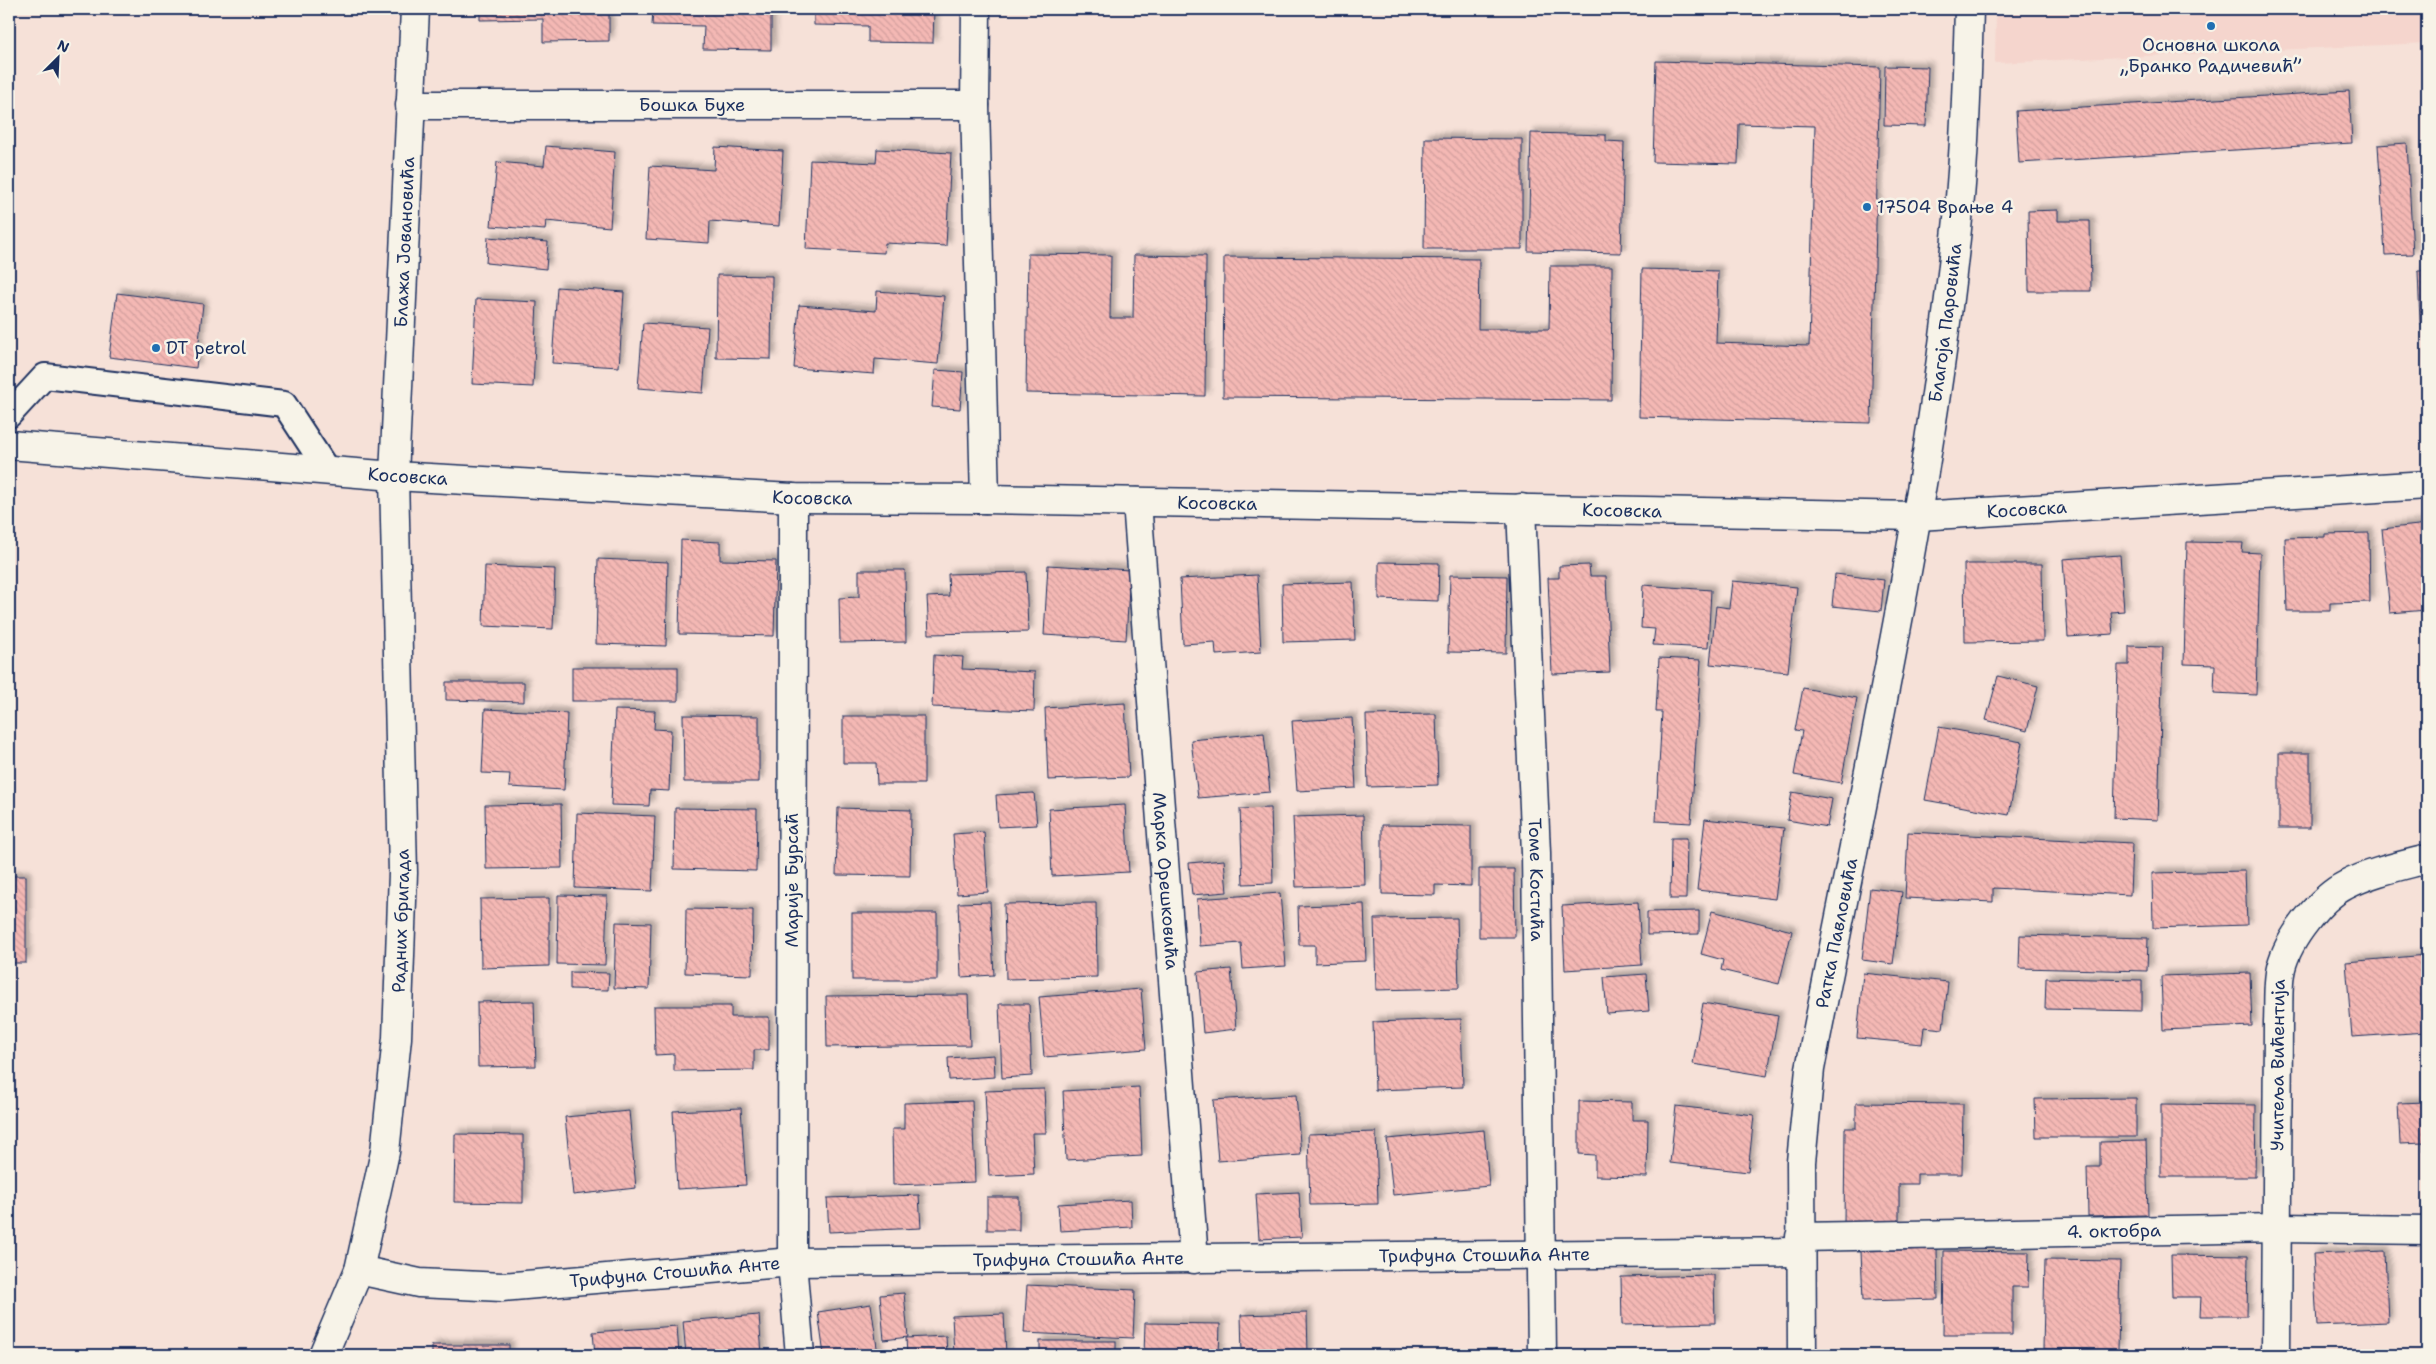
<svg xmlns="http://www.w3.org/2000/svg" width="2436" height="1364" viewBox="0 0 2436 1364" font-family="'Shantell Sans',sans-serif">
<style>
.built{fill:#f5d5cd}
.building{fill:url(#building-back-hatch);stroke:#1b2f5e;filter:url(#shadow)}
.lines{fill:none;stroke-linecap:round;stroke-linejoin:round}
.lane-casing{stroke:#1b2f5e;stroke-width:28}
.street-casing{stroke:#1b2f5e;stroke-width:31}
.secondary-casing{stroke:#1b2f5e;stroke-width:31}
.lane{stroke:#f7f3e8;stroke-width:24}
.street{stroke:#f7f3e8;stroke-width:28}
.secondary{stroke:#f7f3e8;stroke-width:28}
.poi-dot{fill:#1f6fb2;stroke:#f7f3e8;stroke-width:2}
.labels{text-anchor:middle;stroke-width:5;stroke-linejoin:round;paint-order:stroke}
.poi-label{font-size:18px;fill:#1b2f5e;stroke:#f7f3e8;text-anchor:start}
.street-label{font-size:18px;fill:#1b2f5e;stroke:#f7f3e8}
</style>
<defs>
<pattern id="building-back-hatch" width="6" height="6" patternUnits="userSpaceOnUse" patternTransform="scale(1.25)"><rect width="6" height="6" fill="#f4b8b4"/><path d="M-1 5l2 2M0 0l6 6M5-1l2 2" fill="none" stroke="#d19e9d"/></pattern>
<filter id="shadow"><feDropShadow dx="4.5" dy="-4.5" stdDeviation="2.5" flood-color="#0004"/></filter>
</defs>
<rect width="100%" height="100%" fill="#f6e1d8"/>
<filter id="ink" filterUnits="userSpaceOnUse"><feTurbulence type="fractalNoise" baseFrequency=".02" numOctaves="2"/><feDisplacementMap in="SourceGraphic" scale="10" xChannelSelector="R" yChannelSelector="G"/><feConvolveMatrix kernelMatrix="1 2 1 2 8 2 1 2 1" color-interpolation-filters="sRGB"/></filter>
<g filter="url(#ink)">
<!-- built -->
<path class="built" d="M1996,9h431v34l-432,20z"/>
<!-- building -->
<g class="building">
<path d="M480,9h129v32l-66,1v-23l-63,1z"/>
<path d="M653,9h118v41l-68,-1 1,-23 -52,-1z"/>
<path d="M814,9h120l-1,34 -65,-1v-16l-54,-1z"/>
<path d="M2121,9h91l-91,4z"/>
<path d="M1656,61l224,6 -9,356 -232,-6 3,-148 76,2 -2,72 93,3 6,-220 -76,-2 -1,40 -85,-2z"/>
<path d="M1885,66l43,1 -2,59 -42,-1z"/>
<path d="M2349,91l3,52 -333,20 -3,-52z"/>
<path d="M1531,133l75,2v6l18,1 -3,111 -93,-2z"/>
<path d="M1425,138l97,1v110h-98z"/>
<path d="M2407,143l6,111 -28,1 -7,-110z"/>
<path d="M546,146l69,6 -5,75 -64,-6 -1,9 -54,-4 6,-64 47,4z"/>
<path d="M715,147l68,4 -4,75 -69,-5 -1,22 -63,-4 4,-73 64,4z"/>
<path d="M877,149l74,4 -5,93 -61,-3 -1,10 -78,-4 4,-89 66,3z"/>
<path d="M2058,210v11h32l1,70h-62l-1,-80z"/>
<path d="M488,237l60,5 -2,27 -60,-6z"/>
<path d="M1028,254l83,1 -1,63h23l1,-63 72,1 -1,140 -179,-3z"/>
<path d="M1224,257l255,2 -1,70h71l1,-63h62l-1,134 -388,-3z"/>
<path d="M2418,271h9v52h-7z"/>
<path d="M717,275l55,1 -1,83 -55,-1z"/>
<path d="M557,287l67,5 -5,75 -67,-4z"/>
<path d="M877,291l67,5 -6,68 -63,-5 -1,15 -80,-6 5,-63 77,6z"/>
<path d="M117,293l86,11 -7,64 -87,-11z"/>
<path d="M476,299l61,3 -4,85 -61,-3z"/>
<path d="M643,323l65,4 -5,66 -65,-5z"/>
<path d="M935,370l28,2 -3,37 -28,-2z"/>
<path d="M2427,524v86l-37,3 -8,-84z"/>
<path d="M2369,533l1,69 -40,1v8h-43l-2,-73 40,-1v-3z"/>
<path d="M681,540l39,2v18l56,1 -2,75 -95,-2z"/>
<path d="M2187,542l56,1 -1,9 18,1 -4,142 -42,-2 1,-28 -31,-1z"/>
<path d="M2120,555l4,56 -13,1 2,22 -45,3 -5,-78z"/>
<path d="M598,559l70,3 -2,84 -70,-2z"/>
<path d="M1379,562l60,1 -1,38 -59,-2z"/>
<path d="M1964,564h78l1,77 -78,1z"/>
<path d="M1048,565l82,5 -4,70 -82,-5z"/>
<path d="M1589,565l1,11h16l4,96 -58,2 -4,-96h11v-12z"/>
<path d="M485,566l70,3 -2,60 -70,-3z"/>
<path d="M859,570h46l1,72 -66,1 -1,-45 20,-1z"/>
<path d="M1026,572l2,60 -99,2 -2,-37 22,-1 -1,-22z"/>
<path d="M1835,574l49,6 -3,31 -49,-5z"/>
<path d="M1257,575l4,77 -45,3 -1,-13 -32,2 -3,-65z"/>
<path d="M1450,575l57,1 -1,77 -58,-1z"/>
<path d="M1732,581l65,6 -9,85 -78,-8 6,-58 13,2z"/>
<path d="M1353,582l2,58 -72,2 -1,-58z"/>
<path d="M1643,585l68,5 -3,58 -55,-3 2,-16 -14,-1z"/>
<path d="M2129,646l34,1 -5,173 -44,-2 4,-153h11z"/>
<path d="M934,655l29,2 -1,12 73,3 -1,39 -102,-4z"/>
<path d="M1659,658l42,2 -10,163 -35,-2 6,-109h-6z"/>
<rect x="572" y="667" width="106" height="34"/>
<path d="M1998,676l40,10 -11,45 -41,-11z"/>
<path d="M446,682h78v20l-78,-2z"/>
<path d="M1803,688l54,10 -16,85 -47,-8 8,-44 -7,-1z"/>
<path d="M1125,703l4,74 -81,3 -3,-72z"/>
<path d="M485,709l82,4 -3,77 -55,-3 1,-13 -28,-1z"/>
<path d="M615,710l40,1 -1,18 17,1 -2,61 -19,-1 -1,16 -38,-1z"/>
<path d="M1436,714l2,71 -70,2 -2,-72z"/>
<path d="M683,715l76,1v66h-75z"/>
<path d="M843,716h81v68h-47l-1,-21h-33z"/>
<path d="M1352,718l4,70 -59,3 -5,-70z"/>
<path d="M1939,727l83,15 -13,73 -84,-15z"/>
<path d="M1264,733l6,59 -72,6 -7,-58z"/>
<rect x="2279" y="753" width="31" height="75"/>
<path d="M1792,792l40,7 -5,28 -40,-7z"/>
<path d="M1034,793l3,32 -39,2 -2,-32z"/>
<path d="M561,804l1,64 -76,1 -1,-64z"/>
<path d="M1125,805l4,67 -77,4 -3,-67z"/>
<path d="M675,808l82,1 -1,62 -82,-2z"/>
<path d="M838,808l73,2 -1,66 -74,-1z"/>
<path d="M1271,808l2,75 -30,1 -3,-75z"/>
<path d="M577,813l78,3 -3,75 -77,-3z"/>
<path d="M1363,815l2,70 -69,2 -3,-70z"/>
<path d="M1705,819l79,9 -9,71 -78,-9z"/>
<path d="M1382,825l89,1v60l-36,-1v10l-53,-1z"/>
<path d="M984,832l4,60 -31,2 -4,-60z"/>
<path d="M1908,832l224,11 -2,52 -137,-7v14l-88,-4z"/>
<path d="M1671,838h16l-1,61h-16z"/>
<path d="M1224,860l3,32 -35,3 -3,-32z"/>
<path d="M1479,869h35l1,68h-36z"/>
<path d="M2245,871l2,54 -94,3 -1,-55z"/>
<rect x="9" y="876" width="17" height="87"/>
<path d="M1870,888l32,4 -9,72 -31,-4z"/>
<path d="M1280,893l6,73 -43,3 -2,-26 -41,3 -3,-47z"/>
<path d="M558,895l49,1 -2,69 -48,-1z"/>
<path d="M549,898v68l-68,2 -1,-69z"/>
<path d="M990,902l4,73 -33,2 -3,-74z"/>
<path d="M1638,902l4,63 -77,5 -3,-64z"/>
<path d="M1096,903l1,74 -91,2 -2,-75z"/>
<path d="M1364,904l2,57 -51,2v-18h-16l-1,-39z"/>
<path d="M686,909l67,1 -1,65 -67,-2z"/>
<path d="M1699,911v23l-52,1v-23z"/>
<path d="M1712,911l80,20 -13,53 -58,-14 2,-10 -22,-6z"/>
<rect x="852" y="913" width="85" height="67"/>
<path d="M1457,918l2,70 -83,2 -2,-71z"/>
<path d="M616,922l35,1 -2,66 -35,-1z"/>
<path d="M2020,935l128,3 -1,33 -128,-3z"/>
<path d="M2427,955v77l-75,5 -6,-75z"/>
<path d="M1231,969l5,60 -33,4 -5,-61z"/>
<path d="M570,972l39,1 -1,17 -38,-1z"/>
<path d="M1863,973l85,9 -5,47 -19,-2 -2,17 -65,-6z"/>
<path d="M2250,973l2,53 -89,4 -2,-54z"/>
<path d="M1646,974l3,37 -42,3 -3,-37z"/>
<path d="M2046,978l96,2v31l-97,-2z"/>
<path d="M1141,989l5,60 -102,8 -5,-60z"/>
<path d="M968,995l2,50 -143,2 -1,-51z"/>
<path d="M534,1001l2,65 -58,1 -1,-65z"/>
<path d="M1703,1003l75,13 -11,60 -74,-12z"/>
<path d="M999,1004h30l3,72 -30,2z"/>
<path d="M654,1006h77v11h38v33h-15v20l-80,1v-17l-19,1z"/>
<path d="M1461,1019l2,68 -88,3 -2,-68z"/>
<path d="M994,1055l1,22 -46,3 -1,-22z"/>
<path d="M1139,1087l3,69 -76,4 -3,-69z"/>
<path d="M1044,1089l2,44h-14l2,41 -45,2 -4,-85z"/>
<path d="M1296,1095l5,60 -83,6 -5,-61z"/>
<path d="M2136,1098v39h-100l-1,-38z"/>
<path d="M972,1101l3,81 -82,3 -1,-56h12v-26z"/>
<path d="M1579,1101l53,1v18h16l-1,57 -52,-1v-21l-16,-1z"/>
<path d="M2427,1102v49h-3v-8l-24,1 -2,-41z"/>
<path d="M1856,1103l107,1 -1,70h-45v10h-18v40l-55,-1 1,-95h11z"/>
<path d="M2161,1104l95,1 -1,72h-94z"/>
<path d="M1676,1106l78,9 -6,57 -78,-9z"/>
<path d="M741,1108l5,77 -69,4 -4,-78z"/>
<path d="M629,1111l7,77 -63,7 -8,-78z"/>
<path d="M1484,1130l5,56 -96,9 -6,-56z"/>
<path d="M1376,1132l2,72 -68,1 -2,-71z"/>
<path d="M455,1134l68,1v68l-69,-1z"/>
<path d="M2146,1141l2,74 -60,1 -1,-49h13v-25z"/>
<path d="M1299,1192l3,45 -43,2 -3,-45z"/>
<path d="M919,1195l2,33 -92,4 -2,-34z"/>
<rect x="987" y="1197" width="32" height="33"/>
<path d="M1131,1200l1,27 -72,4 -2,-27z"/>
<path d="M1937,1249l1,50 -75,2 -2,-50z"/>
<path d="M1944,1251l85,1 -1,35h-16v48h-69z"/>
<path d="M2385,1251l3,71 -71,3 -4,-71z"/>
<path d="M2171,1255l77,1 -1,60h-47l1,-19h-29z"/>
<path d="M2045,1260l75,1 -2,89 -75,-1z"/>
<path d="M1714,1275l1,48 -93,2 -1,-48z"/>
<path d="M1027,1285l108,5 -2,48 -109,-5z"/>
<path d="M904,1293l4,44 -24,3 -4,-45z"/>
<path d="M871,1304l7,51h-54l-6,-43z"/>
<path d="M1307,1313l1,42h-66l-1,-40z"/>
<path d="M1004,1314l2,41h-52l-2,-39z"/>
<path d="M759,1315l3,40h-76l-3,-34z"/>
<path d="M1145,1323l75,1 -1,31h-75z"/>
<path d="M677,1326l2,29h-84l-2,-23z"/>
<path d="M946,1336l1,19h-40l-1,-17z"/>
<rect x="1040" y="1341" width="76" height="14"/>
<rect x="432" y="1345" width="77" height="10"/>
</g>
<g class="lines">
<!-- lane casing -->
<g class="lane-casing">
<path id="lane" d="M9,415l36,-39 239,28 43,66"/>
</g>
<!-- street casing -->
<g class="street-casing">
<g id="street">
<path d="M976,9l-1,96 10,394"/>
<path id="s1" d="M410,105h565"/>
<path d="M793,498l-1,764 8,93"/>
<path id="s2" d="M1137,502l57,757"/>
<path id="s3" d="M1521,508l15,345 6,502"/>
<path id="s4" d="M1800,1237l478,-9 149,2"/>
<path id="s5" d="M359,1270l60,13 83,4 290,-25 1009,-10"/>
<path id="s6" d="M323,1355l36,-85 26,-118 12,-114 6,-165 -9,-397 21,-467"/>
<path id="s7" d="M1802,1355l-1,-193 9,-93c54,-282 119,-564 148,-850 7,-70 9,-140 11,-210"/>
<path id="s8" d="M2276,1355l2,-333c1,-17 -1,-38 3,-54 7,-29 39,-70 65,-83 25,-13 55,-19 81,-26"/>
</g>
</g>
<!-- secondary casing -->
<g class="secondary-casing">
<g id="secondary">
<path id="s9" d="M9,445l385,31 399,22 192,1 933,17 509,-31"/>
</g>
</g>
<!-- lane -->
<use href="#lane" class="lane"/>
<!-- street -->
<use href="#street" class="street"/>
<!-- secondary -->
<use href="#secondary" class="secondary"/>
</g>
</g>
<!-- markers -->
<g class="poi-dot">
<circle cx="2211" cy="26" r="5"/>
<circle cx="1867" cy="207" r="5"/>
<circle cx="156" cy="348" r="5"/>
</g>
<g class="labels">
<!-- poi labels -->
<g class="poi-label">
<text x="2211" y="51" text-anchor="middle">Основна школа<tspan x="2211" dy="21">„Бранко Радичевић”</tspan></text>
<text x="1877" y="213">17504 Врање 4</text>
<text x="166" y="354">DT petrol</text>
</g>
<!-- street labels -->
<g class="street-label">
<text dy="6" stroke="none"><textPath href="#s1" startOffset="282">Бошка Бухе</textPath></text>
<text dy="6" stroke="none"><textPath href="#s6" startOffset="1124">Блажа Јовановића</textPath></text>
<text dy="6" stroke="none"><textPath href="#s7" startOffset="1045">Благоја Паровића</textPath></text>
<text dy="6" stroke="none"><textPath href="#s9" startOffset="400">Косовска</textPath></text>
<text dy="6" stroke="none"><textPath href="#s9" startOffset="805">Косовска</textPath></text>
<text dy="6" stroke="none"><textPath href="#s9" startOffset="1210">Косовска</textPath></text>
<text dy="6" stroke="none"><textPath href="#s9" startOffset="1615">Косовска</textPath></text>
<text dy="6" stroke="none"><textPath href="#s9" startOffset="2020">Косовска</textPath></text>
<text transform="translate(792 880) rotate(-90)" y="6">Марије Бурсаћ</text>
<text dy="6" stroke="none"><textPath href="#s2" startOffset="380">Марка Орешковића</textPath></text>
<text dy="6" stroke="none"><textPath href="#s3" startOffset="372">Томе Костића</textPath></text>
<text dy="6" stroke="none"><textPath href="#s6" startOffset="445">Радних бригада</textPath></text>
<text dy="6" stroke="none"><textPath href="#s7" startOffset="425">Ратка Павловића</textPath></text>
<text dy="6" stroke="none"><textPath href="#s8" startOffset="290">Учитеља Вићентија</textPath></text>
<text dy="6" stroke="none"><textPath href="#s4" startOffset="314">4. октобра</textPath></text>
<text dy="6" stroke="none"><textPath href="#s5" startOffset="1128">Трифуна Стошића Анте</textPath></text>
<text dy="6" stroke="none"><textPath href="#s5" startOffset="722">Трифуна Стошића Анте</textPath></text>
<text dy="6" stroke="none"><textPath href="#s5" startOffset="318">Трифуна Стошића Анте</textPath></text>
</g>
</g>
<!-- margin -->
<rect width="2436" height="1364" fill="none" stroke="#f7f3e8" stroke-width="30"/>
<rect x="15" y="15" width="2406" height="1334" fill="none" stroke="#1b2f5e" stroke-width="2" filter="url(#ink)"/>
<!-- north arrow -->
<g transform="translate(58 58) rotate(24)" stroke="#f7f3e8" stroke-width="4" paint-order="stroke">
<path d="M0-4L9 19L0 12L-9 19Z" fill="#1b2f5e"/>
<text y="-8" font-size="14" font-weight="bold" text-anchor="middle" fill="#1b2f5e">N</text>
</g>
</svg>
